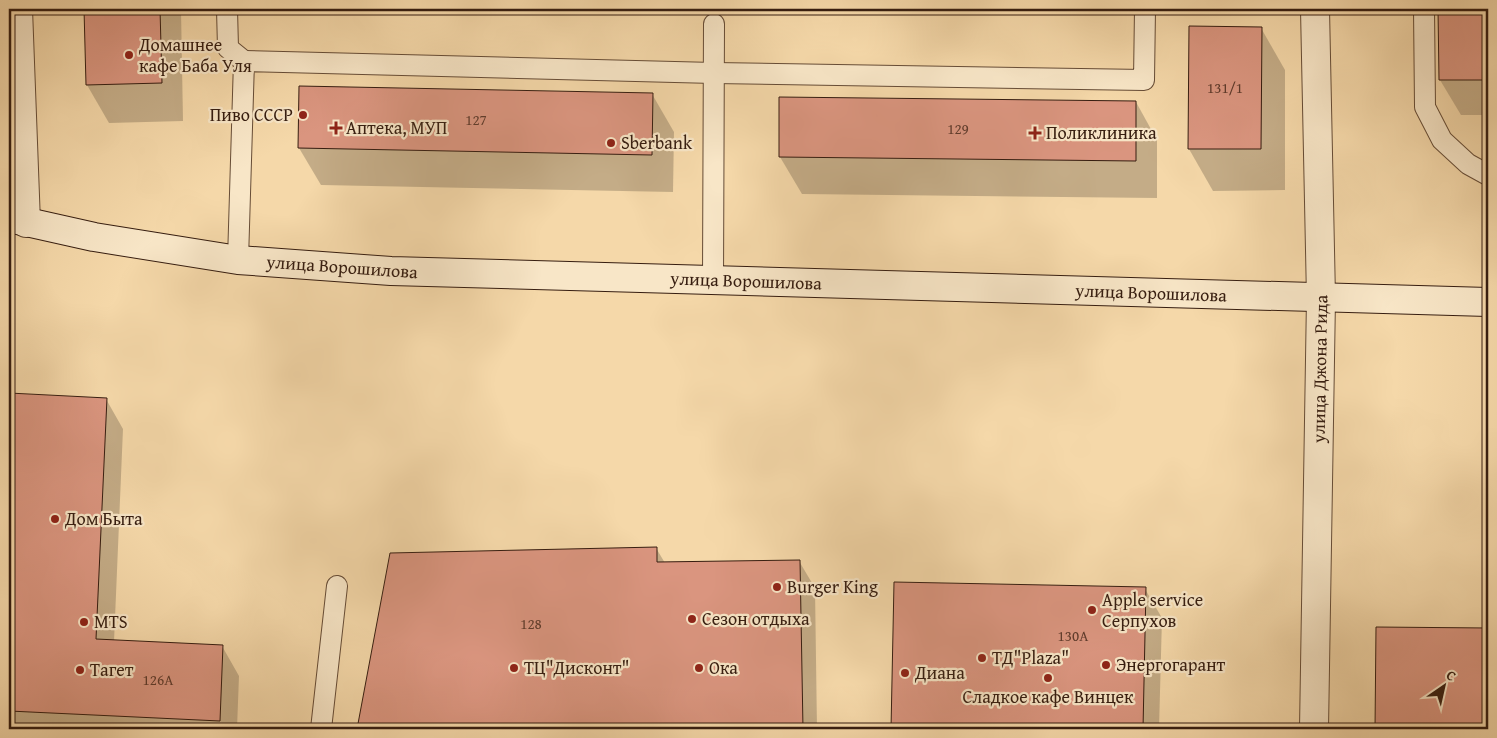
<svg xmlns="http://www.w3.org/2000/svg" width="1497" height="738" viewBox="0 0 1497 738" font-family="'Gentium Book Plus',serif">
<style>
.shadow{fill:#0003}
.building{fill:#da957f;stroke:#361d10}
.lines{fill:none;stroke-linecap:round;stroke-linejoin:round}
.service-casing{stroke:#664c36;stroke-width:22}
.minor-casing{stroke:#664c36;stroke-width:30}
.secondary-casing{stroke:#361d10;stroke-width:30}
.service{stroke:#f8e6c7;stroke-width:20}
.minor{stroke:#f8e6c7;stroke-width:28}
.secondary{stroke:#f8e6c7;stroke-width:28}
.poi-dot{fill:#8f2418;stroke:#f8e6c7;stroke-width:2}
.labels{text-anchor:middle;stroke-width:4.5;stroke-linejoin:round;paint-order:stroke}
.number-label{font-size:15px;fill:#5f3b2c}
.poi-label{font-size:18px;fill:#361d10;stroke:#f8e6c7;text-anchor:start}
.street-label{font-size:18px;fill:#361d10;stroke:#f8e6c7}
</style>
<rect width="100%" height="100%" fill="#f5d8a9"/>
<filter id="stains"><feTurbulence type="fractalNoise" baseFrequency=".004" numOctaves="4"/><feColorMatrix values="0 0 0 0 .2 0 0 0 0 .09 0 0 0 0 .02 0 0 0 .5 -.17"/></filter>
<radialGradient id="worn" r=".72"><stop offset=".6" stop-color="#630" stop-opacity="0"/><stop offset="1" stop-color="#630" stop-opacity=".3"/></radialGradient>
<!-- shadow -->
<g class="shadow">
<path d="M86,9h95l2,112 -74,2 -22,-38z"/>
<path d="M1439,9h49v106h-27l-21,-35z"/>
<path d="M1261,28l24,42v120l-72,1 -24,-42z"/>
<path d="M652,94l22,38 -1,60 -352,-7 -22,-37z"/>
<path d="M1136,102l21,38v58l-355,-4 -22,-37z"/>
<path d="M9,394l97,5 17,30 -9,213 108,4 17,30 -2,53h-228z"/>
<path d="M656,548l9,15 134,-2 16,27 2,141h-459l33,-175z"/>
<path d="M895,583l250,6 17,29 -3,111h-267z"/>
<path d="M1377,628l111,1v100h-112z"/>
</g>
<!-- building -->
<g class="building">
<path d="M84,9h76l2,74 -76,2z"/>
<path d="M1438,9h50v71h-49z"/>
<path d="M1189,26l73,1 -1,122h-73z"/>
<path d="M299,86l354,7 -1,62 -354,-7z"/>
<path d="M779,97l357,4v60l-357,-4z"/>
<path d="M9,393l98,5 -11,241 127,6 -3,76 -211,-10z"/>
<path d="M657,547v15l143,-2 3,169h-446l33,-176z"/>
<path d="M894,582l252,5 -3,142h-252z"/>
<path d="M1376,627l112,1v101h-113z"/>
</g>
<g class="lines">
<!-- service casing -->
<g class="service-casing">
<g id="service">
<path d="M227,9l1,39 16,13"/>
<path d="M1424,9l1,98 17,33 26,24 20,11"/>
<path d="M238,260l6,-199 470,12 430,7 1,-71"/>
<path d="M713,280l1,-256"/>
<path d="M321,729l16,-143"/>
</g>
</g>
<!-- minor casing -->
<g class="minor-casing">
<g id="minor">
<path d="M18,9l8,214"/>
<path d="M1314,729l7,-431 -6,-289"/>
</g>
</g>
<!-- secondary casing -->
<g class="secondary-casing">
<path id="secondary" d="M9,218l85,19 144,23 153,11 1097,31"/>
</g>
<!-- service -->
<use href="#service" class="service"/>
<!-- minor -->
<use href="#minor" class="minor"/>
<!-- secondary -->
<use href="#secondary" class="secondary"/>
</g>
<!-- markers -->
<g class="poi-dot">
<circle cx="129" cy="55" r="5"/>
<circle cx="303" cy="115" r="5"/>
<path d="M333.5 120.5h5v5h5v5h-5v5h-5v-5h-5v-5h5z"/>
<path d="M1032.5 125.5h5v5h5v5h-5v5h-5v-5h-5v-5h5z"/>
<circle cx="611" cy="143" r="5"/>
<circle cx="55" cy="519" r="5"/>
<circle cx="777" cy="587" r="5"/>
<circle cx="1092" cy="610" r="5"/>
<circle cx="692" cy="619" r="5"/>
<circle cx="84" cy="622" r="5"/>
<circle cx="982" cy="658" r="5"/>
<circle cx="1106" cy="665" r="5"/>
<circle cx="514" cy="668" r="5"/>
<circle cx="699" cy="668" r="5"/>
<circle cx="80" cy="670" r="5"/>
<circle cx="905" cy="673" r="5"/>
<circle cx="1048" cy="678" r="5"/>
</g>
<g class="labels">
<!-- number labels -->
<g class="number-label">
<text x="1225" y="93">131/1</text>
<text x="476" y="125">127</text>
<text x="958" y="134">129</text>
<text x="531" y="629">128</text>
<text x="1073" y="641">130А</text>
<text x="158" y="685">126А</text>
</g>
<!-- poi labels -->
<g class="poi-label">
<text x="139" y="51">Домашнее<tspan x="139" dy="21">кафе Баба Уля</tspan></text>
<text x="293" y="121" text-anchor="end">Пиво СССР</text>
<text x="346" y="134">Аптека, МУП</text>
<text x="1046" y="139">Поликлиника</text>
<text x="621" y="149">Sberbank</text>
<text x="65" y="525">Дом Быта</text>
<text x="787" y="593">Burger King</text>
<text x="1102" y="606">Apple service<tspan x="1102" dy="21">Серпухов</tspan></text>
<text x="702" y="625">Сезон отдыха</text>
<text x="94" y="628">MTS</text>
<text x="992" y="664">ТД"Plaza"</text>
<text x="1116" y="671">Энергогарант</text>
<text x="524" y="674">ТЦ"Дисконт"</text>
<text x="709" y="674">Ока</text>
<text x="90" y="676">Тагет</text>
<text x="915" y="679">Диана</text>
<text x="1048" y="703" text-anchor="middle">Сладкое кафе Винцек</text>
</g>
<!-- street labels -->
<g class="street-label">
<text transform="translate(342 267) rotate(4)" y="6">улица Ворошилова</text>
<text transform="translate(746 281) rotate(2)" y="6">улица Ворошилова</text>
<text transform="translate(1151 293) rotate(2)" y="6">улица Ворошилова</text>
<text transform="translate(1320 369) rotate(-89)" y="6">улица Джона Рида</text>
</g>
</g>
<!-- margin -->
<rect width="1497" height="738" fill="none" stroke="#f5d8a9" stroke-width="30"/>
<rect x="10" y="10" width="1477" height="718" fill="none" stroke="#361d10" stroke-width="2.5"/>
<rect x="15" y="15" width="1467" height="708" fill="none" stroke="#361d10"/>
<!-- north arrow -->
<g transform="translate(1444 686) rotate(34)" stroke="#f8e6c7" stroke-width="4" paint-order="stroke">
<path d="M0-4L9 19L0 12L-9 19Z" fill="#361d10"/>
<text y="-8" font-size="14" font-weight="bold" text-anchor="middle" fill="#361d10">С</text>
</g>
<rect width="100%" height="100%" filter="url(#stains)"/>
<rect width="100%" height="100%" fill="url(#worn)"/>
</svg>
